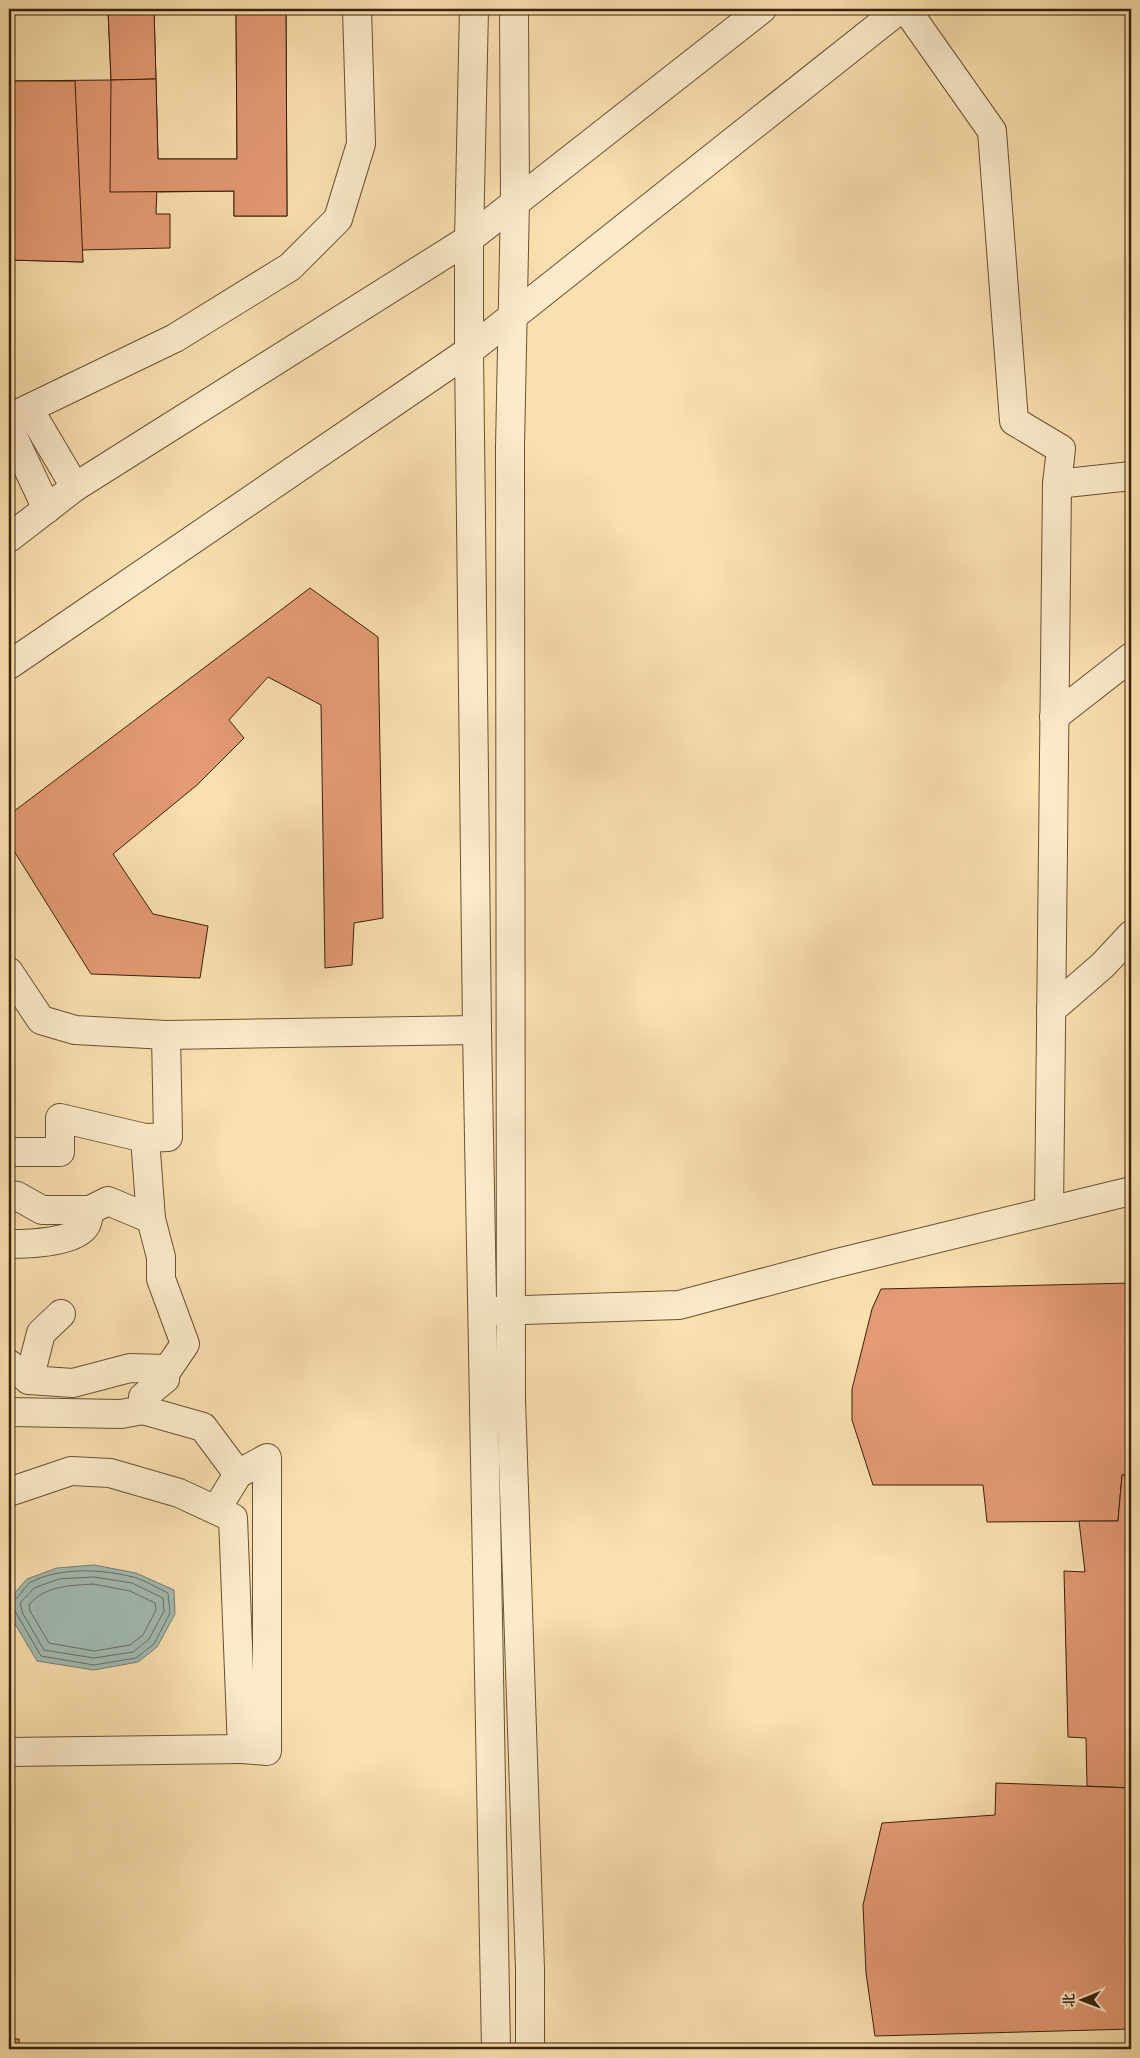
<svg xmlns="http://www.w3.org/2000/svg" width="1140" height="2058" viewBox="0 0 1140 2058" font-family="'Libre Bodoni','Noto Serif SC',serif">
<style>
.water{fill:#a1bbb3;stroke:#777d70}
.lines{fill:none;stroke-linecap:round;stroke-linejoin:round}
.shore{stroke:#6c6e5f;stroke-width:1}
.building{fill:#e49a74;stroke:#37210b}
.minor-casing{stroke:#685134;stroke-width:30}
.minor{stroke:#fcebcb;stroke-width:28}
</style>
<rect width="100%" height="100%" fill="#fae0af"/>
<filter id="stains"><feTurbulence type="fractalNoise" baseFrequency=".004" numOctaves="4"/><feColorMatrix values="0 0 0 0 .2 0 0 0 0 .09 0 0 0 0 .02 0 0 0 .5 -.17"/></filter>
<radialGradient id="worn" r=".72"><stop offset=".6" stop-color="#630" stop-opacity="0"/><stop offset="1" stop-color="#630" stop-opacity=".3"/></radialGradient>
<!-- water -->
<path class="water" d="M94,1565l42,8 38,17 1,24 -18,33 -19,15 -44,8 -57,-9 -26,-44v-20l16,-18 30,-11z"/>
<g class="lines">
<!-- shore -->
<g class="shore">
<path d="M94,1577l38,6 31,15 1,13 -15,28 -16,13 -39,6 -50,-8 -21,-36 -3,-11 14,-15 25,-9z"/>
<path d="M93,1584l37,7 25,12 1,7 -13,25 -13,10 -36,6 -45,-8 -19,-32 -1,-6c17,-20 40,-19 64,-21z"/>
<path d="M9,1602c10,-1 14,-15 22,-20 30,-15 70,-13 102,-5 12,3 24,11 35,16l2,20 -16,31 -18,14 -42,7 -53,-9 -26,-45 -6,-3"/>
</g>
</g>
<!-- building -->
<g class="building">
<path d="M108,9h46l4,150 -2,55h14v34l-89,2 2,12 -74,-2v-179l102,-1z"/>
<path d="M108,9h46l2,70 -45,1z"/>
<path d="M236,9h50l1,207h-53v-25l-76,1v-33h79z"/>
<path d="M236,9h50l1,207h-53v-25l-124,1 1,-112 45,-1 2,80h79z"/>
<path d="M9,81h66l8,181 -74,-2z"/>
<path d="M310,588l68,49 5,281 -29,5 -2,42 -27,3 -4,-263 -53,-28 -39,43 15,18 -47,47 -84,69 40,60 55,12 -8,52 -109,-4 -82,-131v-28z"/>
<path d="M1131,1283v192h-9l-4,46 -131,1 -4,-37h-110l-21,-65v-31l20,-80 9,-20z"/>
<path d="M1122,1475h9v313l-44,-2 -1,-48 -18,-1 -4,-166 21,1 -6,-51h39z"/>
<path d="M996,1783l135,5v241l-256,7 -9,-63 -3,-68 19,-82 113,-8z"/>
<rect x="9" y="2039" width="10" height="10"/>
</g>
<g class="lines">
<!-- minor casing -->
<g class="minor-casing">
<g id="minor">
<path d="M474,9l-5,230v112l8,679 19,1019"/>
<path d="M514,9l1,192 -5,246 1,952 19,570v80"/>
<path d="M906,9l86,122 22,290 47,28 -4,35 -8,727"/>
<path d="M29,409l46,78"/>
<path d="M9,418l166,-80 115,-71 48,-48 23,-75 -4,-135"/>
<path d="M9,428l38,81"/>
<path d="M1057,484l74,-8"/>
<path d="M9,538l66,-51 394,-248 293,-230"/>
<path d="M9,665l460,-314 431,-342"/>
<path d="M1054,717l77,-60"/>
<path d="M9,972l32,48 34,10 91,5 311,-5"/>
<path d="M1051,1010l52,-45 28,-30"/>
<path d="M9,1152h51v-34l85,20"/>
<path d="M9,1195l8,1 25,14h48l18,-9 43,18"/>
<path d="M9,1244c19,0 67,-1 77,-19 2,-4 3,-10 4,-15"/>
<path d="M492,1311l187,-6 154,-41 298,-73"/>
<path d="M9,1364l20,16 44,3 57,-15 38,1 17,-25 -24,-65v-22l-10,-38 -6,-81 23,-1 -2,-102"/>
<path d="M29,1380l12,-47 20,-19"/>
<path d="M143,1410l60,17 35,47"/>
<path d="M9,1412l112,2 22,-4v-13l22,-18 -2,-10"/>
<path d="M9,1492l62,-21 39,2 69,20 54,25 9,231 -233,3"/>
<path d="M216,1510l22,-36 29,-16v293l-25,-2"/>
</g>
</g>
<!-- minor -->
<use href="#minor" class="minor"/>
</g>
<!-- margin -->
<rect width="1140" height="2058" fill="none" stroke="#fae0af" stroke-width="30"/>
<rect x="10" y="10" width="1120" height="2038" fill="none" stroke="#37210b" stroke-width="2.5"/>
<rect x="15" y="15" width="1110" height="2028" fill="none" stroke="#37210b"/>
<!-- north arrow -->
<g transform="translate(1082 2000) rotate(269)" stroke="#fcebcb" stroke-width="4" paint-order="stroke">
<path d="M0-4L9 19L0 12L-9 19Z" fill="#37210b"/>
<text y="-8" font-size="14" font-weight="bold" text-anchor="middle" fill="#37210b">北</text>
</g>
<rect width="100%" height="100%" filter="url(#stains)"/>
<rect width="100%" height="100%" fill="url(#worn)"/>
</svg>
